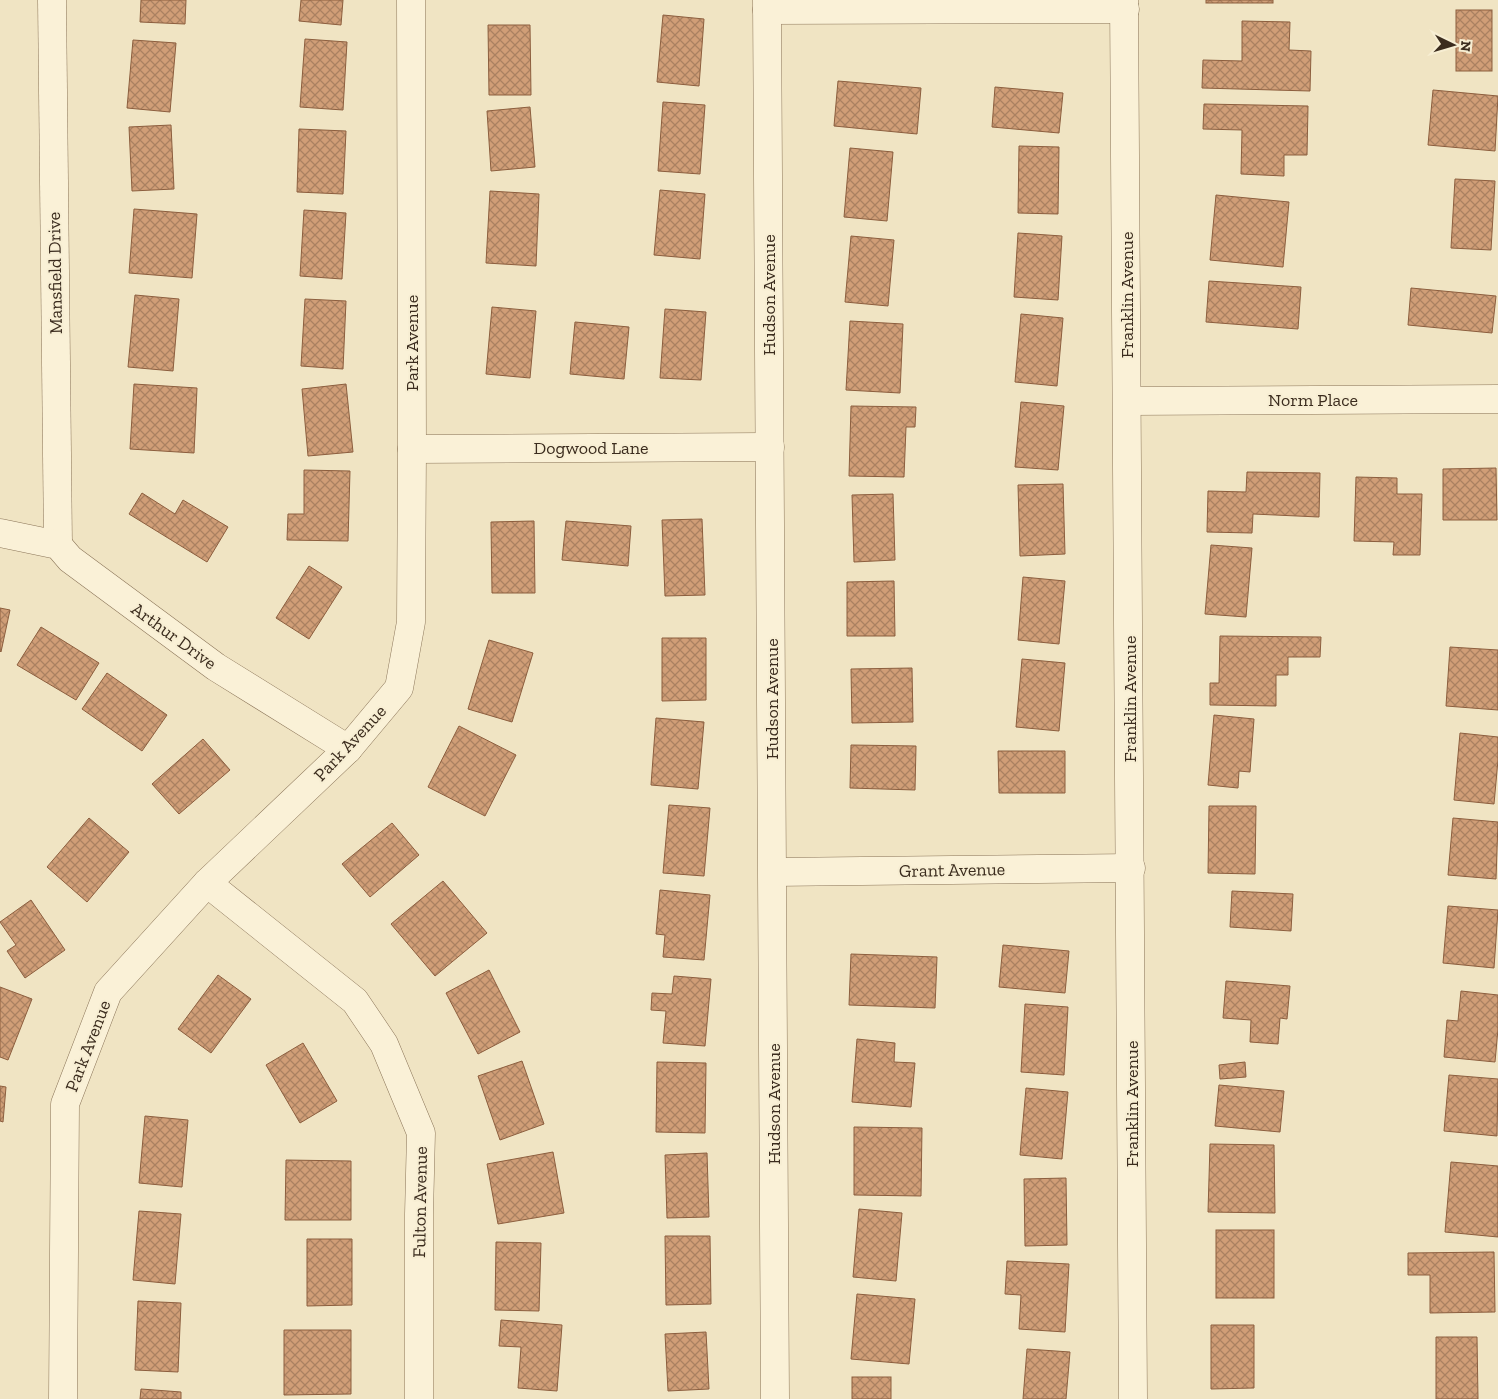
<svg xmlns="http://www.w3.org/2000/svg" width="1498" height="1399" viewBox="0 0 1498 1399" font-family="'Zilla Slab',serif">
<style>
.building{fill:url(#building-cross-hatch);stroke:#8c5e3e}
.lines{fill:none;stroke-linecap:round;stroke-linejoin:round}
.minor-casing{stroke:#8b7559;stroke-width:29}
.minor{stroke:#faf1d7;stroke-width:28}
.labels{text-anchor:middle;stroke-width:4;stroke-linejoin:round;paint-order:stroke}
.street-label{font-size:18px;fill:#3b2c1e;stroke:#f7eed3}
</style>
<defs>
<pattern id="building-cross-hatch" width="8" height="8" patternUnits="userSpaceOnUse" patternTransform="scale(1.25)"><rect width="8" height="8" fill="#d09e77"/><path d="M0 0l8 8M0 8l8-8" fill="none" stroke="#aa8161"/></pattern>
</defs>
<rect width="100%" height="100%" fill="#f0e4c3"/>
<!-- building -->
<g class="building">
<path d="M141,0h45l-1,24 -45,-2z"/>
<path d="M301,0h42l-2,25 -42,-4z"/>
<rect x="1206" y="0" width="67" height="3"/>
<rect x="1456" y="10" width="36" height="61"/>
<path d="M663,15l41,4 -5,67 -42,-4z"/>
<path d="M1242,21l48,1 -1,28 22,1 -1,40 -108,-3 1,-28 39,1z"/>
<path d="M488,25h42l1,70h-42z"/>
<path d="M305,39l42,3 -4,68 -43,-3z"/>
<path d="M133,40l43,3 -6,69 -43,-4z"/>
<path d="M838,81l83,7 -4,46 -83,-8z"/>
<path d="M995,87l68,6 -4,40 -67,-6z"/>
<path d="M1433,90l65,6 -3,55 -67,-6z"/>
<path d="M663,102l42,3 -5,69 -42,-3z"/>
<path d="M1204,104l104,2 -1,49h-23v21l-43,-2 1,-44 -39,-1z"/>
<path d="M530,107l5,60 -44,4 -4,-60z"/>
<path d="M171,125l3,64 -42,2 -3,-64z"/>
<path d="M299,129l47,2 -3,63 -46,-2z"/>
<path d="M1019,146l40,1 -1,67 -40,-1z"/>
<path d="M850,148l43,4 -6,69 -43,-4z"/>
<path d="M1455,179l40,2 -4,69 -40,-2z"/>
<path d="M660,190l45,4 -5,65 -46,-4z"/>
<path d="M490,191l49,3 -3,72 -50,-3z"/>
<path d="M1216,195l73,7 -6,65 -73,-7z"/>
<path d="M134,209l63,5 -5,64 -63,-5z"/>
<path d="M304,210l42,3 -4,66 -42,-3z"/>
<path d="M1018,233l44,3 -4,64 -44,-3z"/>
<path d="M851,236l43,4 -6,66 -43,-4z"/>
<path d="M1209,281l92,6 -3,42 -92,-7z"/>
<path d="M1411,288l85,8 -4,37 -84,-8z"/>
<path d="M135,295l44,4 -6,72 -45,-4z"/>
<path d="M305,299l41,2 -3,68 -42,-3z"/>
<path d="M492,307l44,4 -6,67 -44,-4z"/>
<path d="M665,309l41,3 -5,68 -41,-2z"/>
<path d="M1021,314l42,4 -6,68 -42,-4z"/>
<path d="M850,321l53,3 -3,69 -54,-3z"/>
<path d="M575,322l54,5 -5,52 -54,-5z"/>
<path d="M134,384l63,4 -3,65 -64,-4z"/>
<path d="M346,384l7,68 -45,4 -6,-67z"/>
<path d="M1021,402l43,4 -6,64 -43,-3z"/>
<path d="M851,406l65,1 -1,20h-9l-2,50 -55,-1z"/>
<path d="M1496,468l1,52h-54v-51z"/>
<path d="M304,470l46,1 -2,70 -61,-1 1,-26h16z"/>
<path d="M1247,472l73,1 -1,44 -66,-3 -1,19 -45,-1 1,-41 38,1z"/>
<path d="M1356,477l41,1v16h25l-2,61h-27l1,-13 -40,-1z"/>
<path d="M1063,484l2,70 -45,2 -2,-71z"/>
<path d="M142,493l33,21 8,-14 45,27 -21,35 -78,-48z"/>
<path d="M893,494l2,66 -41,2 -2,-67z"/>
<path d="M702,519l3,76 -40,1 -3,-76z"/>
<path d="M534,521l1,72h-43l-1,-71z"/>
<path d="M566,521l65,5 -3,40 -66,-6z"/>
<path d="M1211,545l41,3 -6,69 -41,-3z"/>
<path d="M309,566l33,21 -33,52 -33,-21z"/>
<path d="M1023,577l42,4 -6,63 -41,-4z"/>
<path d="M894,581l1,55h-48v-54z"/>
<path d="M0,608l10,2 -9,42 -1,-1z"/>
<path d="M41,627l58,36 -23,37 -59,-35z"/>
<path d="M1220,636l101,1 -1,20h-32v18h-12v31l-66,-1v-22h9z"/>
<path d="M662,638h44v62l-44,1z"/>
<path d="M489,640l44,13 -21,69 -44,-13z"/>
<path d="M1450,647l48,3v60l-52,-4z"/>
<path d="M1022,659l43,4 -6,68 -43,-4z"/>
<path d="M912,668l1,54 -61,1 -1,-54z"/>
<path d="M107,673l60,42 -25,36 -60,-42z"/>
<path d="M1214,715l40,4 -4,53 -11,-1 -1,17 -30,-3z"/>
<path d="M656,718l48,4 -6,67 -47,-4z"/>
<path d="M459,726l57,29 -31,61 -57,-29z"/>
<path d="M1460,733l38,4v23l-4,44 -40,-4z"/>
<path d="M203,739l27,31 -51,44 -27,-30z"/>
<path d="M851,745l65,1 -1,44 -65,-2z"/>
<path d="M998,751h67v42h-66z"/>
<path d="M669,805l41,3 -6,68 -41,-3z"/>
<path d="M1209,806h47l-1,68 -47,-1z"/>
<path d="M89,818l40,34 -42,50 -40,-35z"/>
<path d="M1453,818l45,4 -2,57 -48,-4z"/>
<path d="M392,823l27,32 -49,42 -28,-33z"/>
<path d="M443,881l44,52 -52,43 -44,-52z"/>
<path d="M660,890l50,5 -6,65 -41,-3 2,-22 -9,-1z"/>
<path d="M1232,891l61,3 -2,37 -61,-4z"/>
<path d="M31,900l34,50 -40,28 -18,-27 9,-6 -16,-23z"/>
<path d="M1448,906l50,4 -4,58 -51,-5z"/>
<path d="M1003,945l66,6 -4,42 -66,-6z"/>
<path d="M851,954l86,3 -2,51 -86,-3z"/>
<path d="M489,970l31,62 -42,22 -32,-61z"/>
<path d="M218,975l33,24 -40,54 -33,-24z"/>
<path d="M674,976l37,3 -6,67 -42,-3 3,-32 -15,-1 1,-17 20,1z"/>
<path d="M1226,981l64,5 -3,33 -7,-1 -2,26 -28,-2 1,-22 -28,-2z"/>
<path d="M0,987l32,12 -24,61 -8,-3z"/>
<path d="M1461,991l37,4v34l-3,33 -51,-5 3,-37 11,1z"/>
<path d="M1025,1004l43,3 -4,68 -43,-3z"/>
<path d="M857,1039l38,4 -1,19 21,1 -4,44 -59,-5z"/>
<path d="M303,1043l34,58 -37,22 -34,-58z"/>
<path d="M522,1061l22,63 -44,16 -22,-64z"/>
<path d="M657,1062l49,1 -1,70 -49,-1z"/>
<path d="M1245,1062l1,15 -26,2 -1,-14z"/>
<path d="M1449,1075l49,4 -1,57 -53,-5z"/>
<path d="M1219,1085l65,6 -4,41 -65,-6z"/>
<path d="M0,1086l6,1 -3,35 -3,-1z"/>
<path d="M1026,1088l42,4 -6,67 -42,-4z"/>
<path d="M145,1116l43,4 -6,67 -43,-4z"/>
<path d="M854,1127l68,1 -1,68 -67,-1z"/>
<path d="M1210,1144l64,1 1,68 -67,-1z"/>
<path d="M553,1152l11,61 -66,11 -11,-60z"/>
<path d="M707,1153l2,64 -42,1 -2,-63z"/>
<path d="M286,1160l65,1v59h-66z"/>
<path d="M1451,1162l47,4v71l-53,-5z"/>
<path d="M1066,1178l1,67 -42,1 -1,-67z"/>
<path d="M859,1209l43,4 -6,68 -43,-4z"/>
<path d="M139,1211l42,3 -6,70 -42,-4z"/>
<rect x="1216" y="1230" width="58" height="68"/>
<path d="M665,1236h45l1,68 -45,1z"/>
<path d="M307,1239h45v66l-45,1z"/>
<path d="M496,1242l45,1 -2,68 -44,-1z"/>
<path d="M1494,1252l1,60 -65,1v-38h-22v-22z"/>
<path d="M1007,1261l62,3 -4,68 -46,-3 2,-34 -16,-1z"/>
<path d="M857,1294l58,5 -6,65 -58,-5z"/>
<path d="M138,1301l43,2 -3,69 -43,-2z"/>
<path d="M501,1320l61,5 -5,66 -39,-3 3,-41 -22,-1z"/>
<path d="M1211,1325h43v63l-43,1z"/>
<path d="M284,1330h67v64l-67,1z"/>
<path d="M706,1332l3,57 -41,2 -3,-57z"/>
<path d="M1436,1337h41l1,62h-42z"/>
<path d="M1027,1349l43,3 -4,47h-43z"/>
<rect x="852" y="1377" width="39" height="22"/>
<path d="M141,1389l40,3v7h-41z"/>
</g>
<g class="lines">
<!-- minor casing -->
<g class="minor-casing">
<g id="minor">
<path d="M52,0l6,545"/>
<path d="M767,0l8,1399"/>
<path d="M1124,0l9,1399"/>
<path d="M767,10l358,-1"/>
<path d="M1128,401l370,-2"/>
<path d="M412,449l358,-2"/>
<path d="M0,533l58,12 12,14 146,108 132,82"/>
<path d="M773,872l358,-4"/>
<path d="M207,883l148,118 29,43 37,89 -2,81v185"/>
<path d="M63,1399l2,-295 43,-112 99,-109 141,-134 51,-61 12,-66 1,-173 -1,-449"/>
</g>
</g>
<!-- minor -->
<use href="#minor" class="minor"/>
</g>
<g class="labels">
<!-- street labels -->
<g class="street-label">
<text transform="translate(55 273) rotate(-91)" y="6">Mansfield Drive</text>
<text transform="translate(769 295) rotate(-90)" y="6">Hudson Avenue</text>
<text transform="translate(1127 295) rotate(-90)" y="6">Franklin Avenue</text>
<text transform="translate(412 343) rotate(-90)" y="6">Park Avenue</text>
<text x="1313" y="406">Norm Place</text>
<text x="591" y="454">Dogwood Lane</text>
<text transform="translate(174 636) rotate(36)" y="6">Arthur Drive</text>
<text transform="translate(772 699) rotate(-90)" y="6">Hudson Avenue</text>
<text transform="translate(1130 699) rotate(-90)" y="6">Franklin Avenue</text>
<text transform="translate(350 743) rotate(-47)" y="6">Park Avenue</text>
<text transform="translate(952 870) rotate(-1)" y="6">Grant Avenue</text>
<text transform="translate(88 1046) rotate(-69)" y="6">Park Avenue</text>
<text transform="translate(774 1104) rotate(-90)" y="6">Hudson Avenue</text>
<text transform="translate(1132 1104) rotate(-90)" y="6">Franklin Avenue</text>
<text transform="translate(420 1202) rotate(-89)" y="6">Fulton Avenue</text>
</g>
</g>
<!-- north arrow -->
<g transform="translate(1453 45) rotate(95)" stroke="#f7eed3" stroke-width="4" paint-order="stroke">
<path d="M0-4L9 19L0 12L-9 19Z" fill="#3b2c1e"/>
<text y="-8" font-size="14" font-weight="bold" text-anchor="middle" fill="#3b2c1e">N</text>
</g>
</svg>
